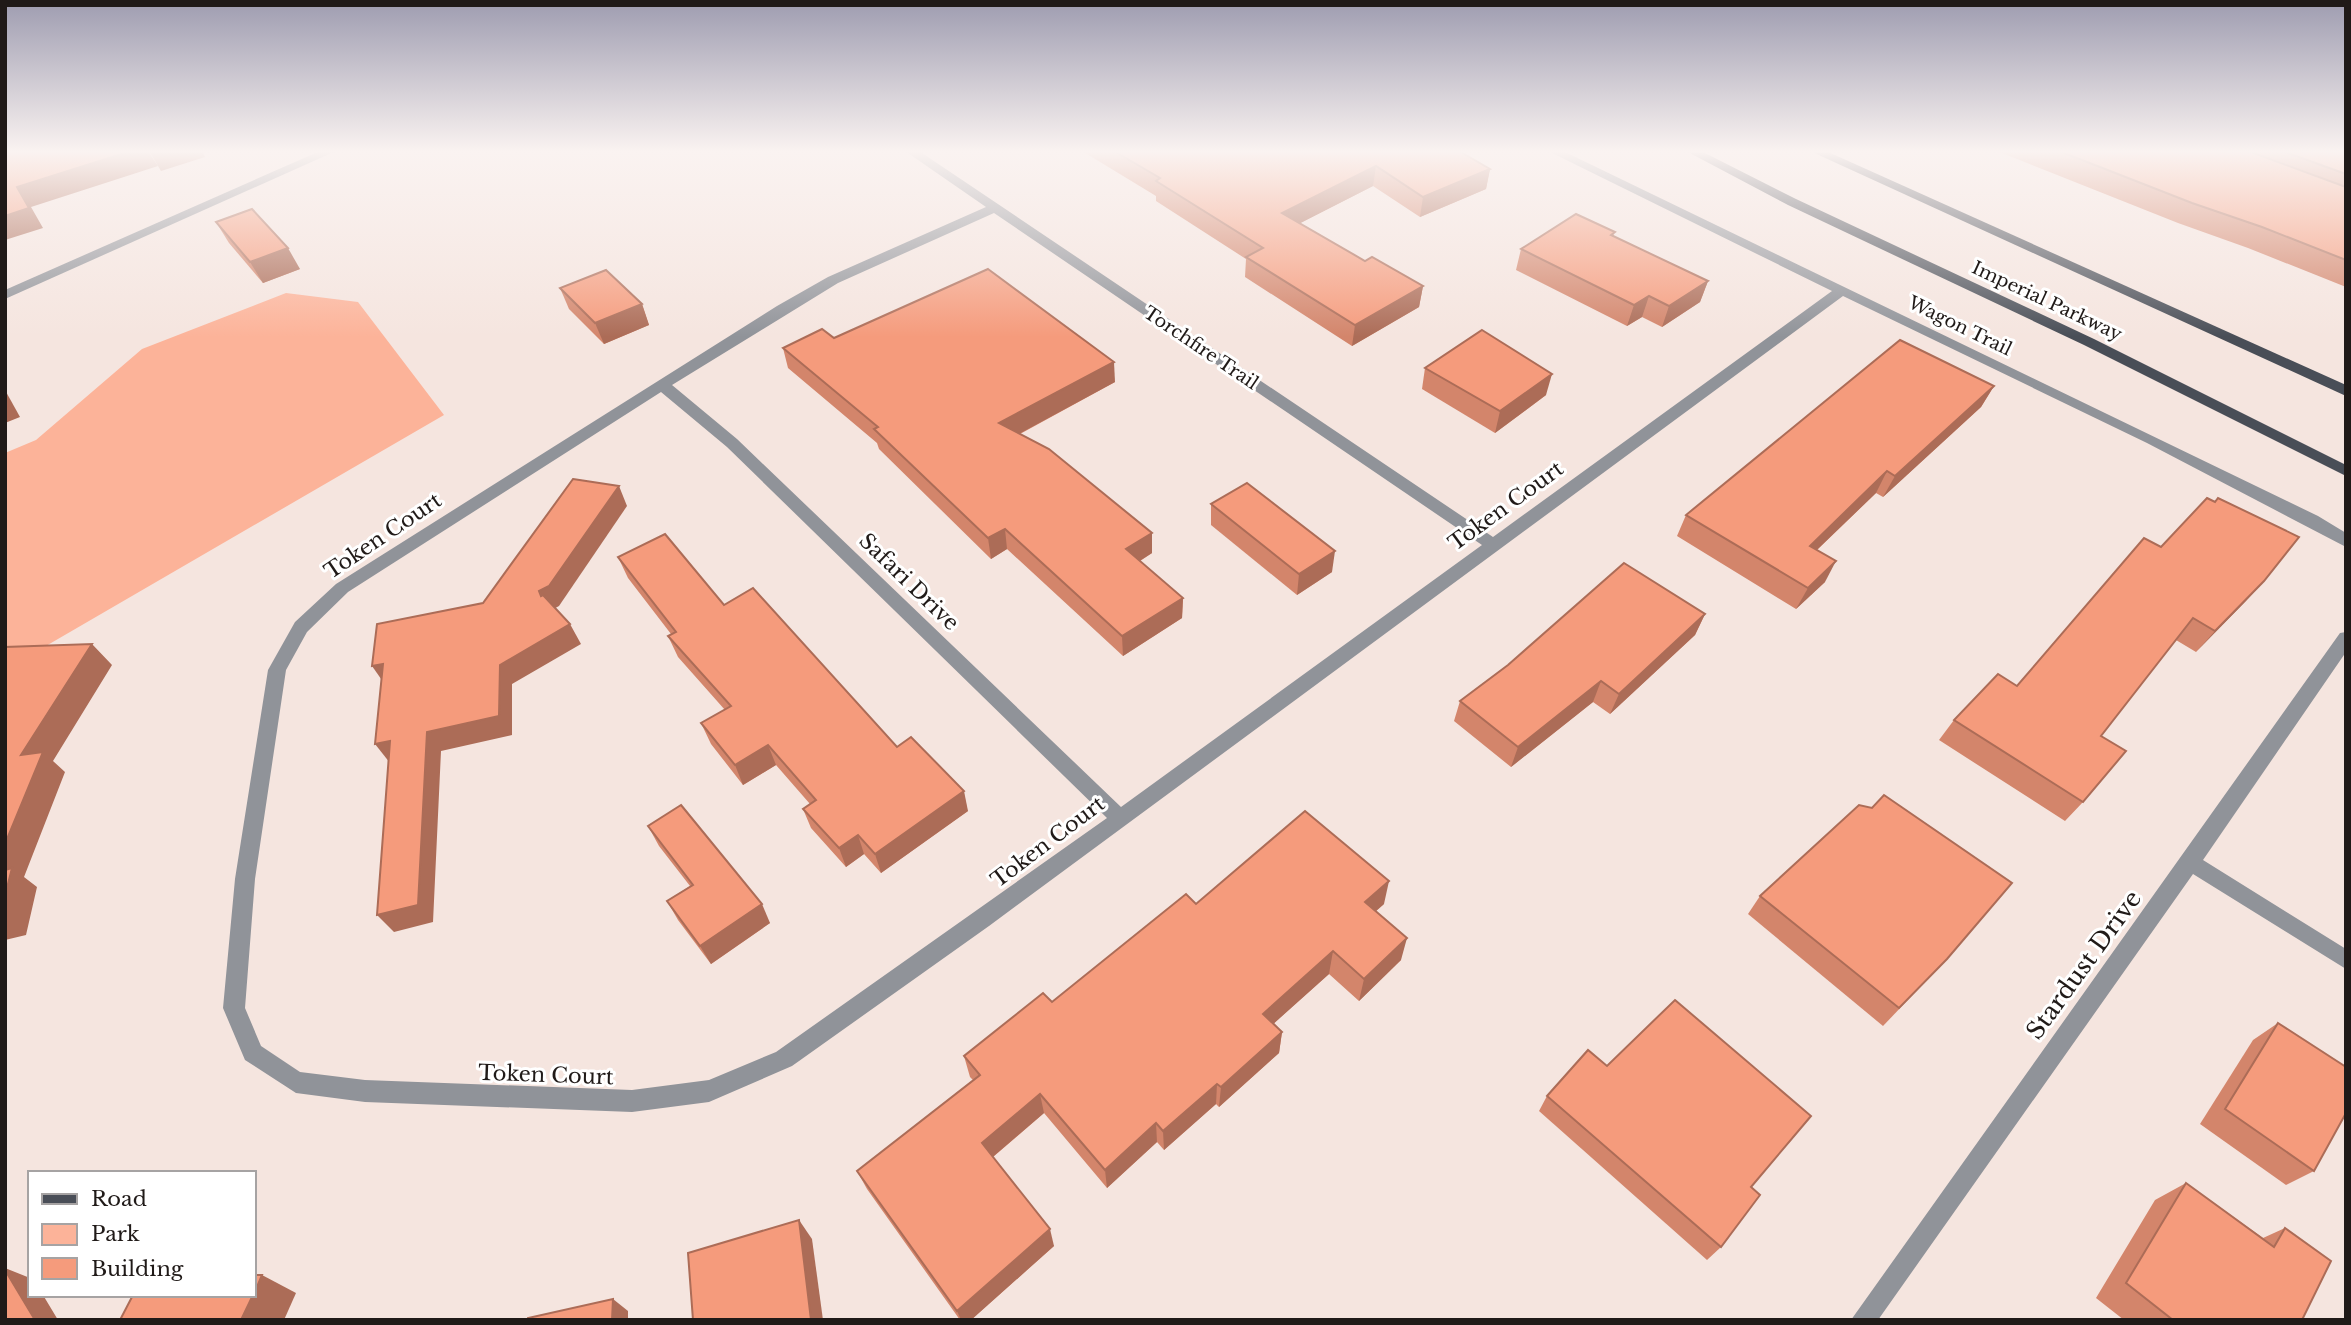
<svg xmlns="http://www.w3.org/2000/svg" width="2351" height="1325" viewBox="0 0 2351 1325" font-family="'Libre Baskerville',serif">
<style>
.green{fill:#fcb399}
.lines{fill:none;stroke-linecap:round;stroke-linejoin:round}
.minor{fill:#909399;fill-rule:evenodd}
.primary{fill:#494e57;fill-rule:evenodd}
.wall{fill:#d3856b}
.shaded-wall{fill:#ac6c57}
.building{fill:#f59b7c;stroke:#ac6c57;stroke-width:2}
.labels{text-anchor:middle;stroke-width:6;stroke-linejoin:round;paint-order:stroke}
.far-street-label{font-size:18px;fill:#201a18;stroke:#fff}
.street-label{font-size:21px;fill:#201a18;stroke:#fff}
.near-street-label{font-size:24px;fill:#201a18;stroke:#fff}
</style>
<rect width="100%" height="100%" fill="#f5e5df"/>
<!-- green -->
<path class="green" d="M286,293l72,9 86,113 -405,235 -34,43v-240l31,-13 106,-91z"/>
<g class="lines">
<!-- minor -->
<g class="minor">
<path d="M320,151h16l-331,148v-9z"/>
<path d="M905,151h14l574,386 339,-246 -284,-140h15l755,365 28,17v14l-199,-104 -304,-147 -854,630 -197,140 -83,36 -77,10 -267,-10 -69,-9 -51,-33 -22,-52 12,-129 33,-209 27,-48 41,-38 441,-278 51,-29 158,-70zM994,213l488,332 -361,262 -384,-368 -65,-54 166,-102zM661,392l66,55 380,371 -331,234 -67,28 -77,10 -267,-10 -65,-8 -39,-26 -16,-38 10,-129 31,-209 21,-38 41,-40z"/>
<path d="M2346,632v20l-143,208 143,89v20l-153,-95 -315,446h-27l489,-687z"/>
</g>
<!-- primary -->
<g class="primary">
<path d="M1686,151h15l95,48 298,140 252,126v11l-262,-131 -296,-140z"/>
<path d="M1810,151h16l520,234v11z"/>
</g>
</g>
<!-- wall -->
<g class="wall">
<path d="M1082,151h377l31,18 -4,20 -66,28 -47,-31 -73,37 65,38 58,25 -4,21 -67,39 -107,-69 1,-18 -90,-58v-5z"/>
<path d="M1997,151h349v136l-98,-39 -70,-25z"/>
<path d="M216,222l84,47 -37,14 -34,-40z"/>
<path d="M1615,232l-2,4 95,45 -8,21 -38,25 -20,-10 -15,9 -111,-56 5,-21z"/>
<path d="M560,288l82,16 7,21 -45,19 -35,-35z"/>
<path d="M834,338l281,44 -95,52 132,99v20l-12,8 43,37 -1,20 -59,38 -116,-107 -16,10 -112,-110 -2,-6 -89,-75 -5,-20z"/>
<path d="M1425,368l121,27 -51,38 -73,-44z"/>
<path d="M1994,386l-13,21 -98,90 -7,-4 -59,57 8,32 -29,27 -119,-73 9,-21z"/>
<path d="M1211,504l121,68 -35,23 -86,-70z"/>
<path d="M618,557l106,48 173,142 71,64 -87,62 -17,-19 -18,13 -35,-39 -8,-19 7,-5 -34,-39 -33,20 -32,-41 -10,-21 24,-13 -47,-53 -10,-21 3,-2 -43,-56z"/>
<path d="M2264,581l-68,71 -20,-12 -75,96 -18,66 -18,19 -126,-81 15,-20 63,-34z"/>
<path d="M1705,614l-10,21 -85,79 -17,-12 -82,65 -57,-46 6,-20z"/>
<path d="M648,826l122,97 -59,41 -33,-44 -11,-19 23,-15 -31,-40z"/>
<path d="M1760,896l187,63 -64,67 -135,-112z"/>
<path d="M1384,904l-8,7 25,49 -42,41 -30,-27 -55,49 8,9 -3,21 -60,54 -3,-3 -52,46 -7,-8 -50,46 -63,-75 -51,44 61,89 -83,74h-11l-93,-131 -10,-18 116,-91 -3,-3 -6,-21 88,-54z"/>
<path d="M2278,1023l36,148 -28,14 -86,-61 53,-84z"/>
<path d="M1547,1096l204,91 -30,60 -14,13 -168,-149z"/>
<path d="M2186,1183l77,55 22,-10 17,92h-178l-28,-22 59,-98z"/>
</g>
<!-- shaded-wall -->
<g class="shaded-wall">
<path d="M131,151h17l10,15 -127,41 12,21 -38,12v-24l12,-29z"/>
<path d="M149,151h53l3,6 -44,14z"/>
<path d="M1376,166l-3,20 -92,47 1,-20z"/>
<path d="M1490,169l-4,20 -66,28 3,-20z"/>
<path d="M288,248l12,21 -37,14 -13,-21z"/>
<path d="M1708,281l-8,21 -38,25 7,-21z"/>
<path d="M1423,286l-4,21 -67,39 3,-21z"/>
<path d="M1649,296l-7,21 -15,9 7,-21z"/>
<path d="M642,304l7,21 -45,19 -9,-21z"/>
<path d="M1114,362l1,20 -113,61 -3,-20z"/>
<path d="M1552,374l-6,21 -51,38 5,-22z"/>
<path d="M1994,386l-13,21 -98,90 12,-21z"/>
<path d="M5,390l15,27 -15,6z"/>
<path d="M1887,471l-11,22 -77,74 11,-21z"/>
<path d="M619,486l8,20 -68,100 -9,5 -11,-20z"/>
<path d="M1005,529l2,20 -16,10 -3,-21z"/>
<path d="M1152,533v20l-25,16 -1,-20z"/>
<path d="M1335,551l-3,21 -35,23 2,-21z"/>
<path d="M1836,561l-11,21 -29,27 12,-21z"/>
<path d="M2264,581l-19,21 -49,50 19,-21z"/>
<path d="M1183,598l-1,20 -59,38 -1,-20z"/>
<path d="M1705,614l-10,21 -85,79 9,-20z"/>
<path d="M570,624l11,20 -69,40v51l-71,16 -8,171 -39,10 -17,-17 50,-183 73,-67z"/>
<path d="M92,644l20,21 -59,96 12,11 -41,105 13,10 -11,48 -21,5v-96l16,-89z"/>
<path d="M383,664l3,22 -14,-20z"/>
<path d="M1601,681l-8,21 -82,65 7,-20z"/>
<path d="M390,741v22l-15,-19z"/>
<path d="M768,745l8,20 -33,20 -8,-20z"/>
<path d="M964,791l4,20 -87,62 -6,-19z"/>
<path d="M858,835l6,19 -18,13 -7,-19z"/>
<path d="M1389,881l-5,23 -24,21 5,-23z"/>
<path d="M762,904l8,19 -59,41 -11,-18z"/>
<path d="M1407,938l-6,22 -42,41 5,-22z"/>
<path d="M1333,951l-4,23 -68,61 2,-21z"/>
<path d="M1282,1032l-3,21 -60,54 2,-20z"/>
<path d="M1217,1084l-1,20 -52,46 -1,-19z"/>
<path d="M1040,1094l4,19 -56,48 -6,-18z"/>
<path d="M1156,1123l1,19 -50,46 -2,-18z"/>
<path d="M799,1220l13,19 11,81h-12z"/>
<path d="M1050,1229l4,17 -83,74h-10l-4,-9z"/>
<path d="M5,1268l25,10v17h13l15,25h-23l-30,-50z"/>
<path d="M262,1275l34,18 -12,27h-43z"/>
<path d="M613,1299l15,12v9h-16z"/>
</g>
<!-- building -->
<g class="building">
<path d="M5,151h126l-114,36 12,21 -24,8z"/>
<path d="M1114,151h345l31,18 -67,28 -47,-31 -94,47 83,48 7,-4 51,29 -68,39 -109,-68 17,-9 -107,-67 4,-3z"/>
<path d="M2059,151h189l98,36v73l-84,-33 -70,-24z"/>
<path d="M2282,151h64v23z"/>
<path d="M252,209l36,39 -38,14 -34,-40z"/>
<path d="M1576,214l39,18 -4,3 97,46 -39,25 -20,-10 -15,9 -113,-56z"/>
<path d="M988,269l126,93 -115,61 50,26 103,84 -26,16 57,49 -61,38 -117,-107 -17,9 -114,-109 4,-2 -95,-79 39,-19 12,9z"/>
<path d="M606,270l36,34 -47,19 -35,-35z"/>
<path d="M1482,330l70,44 -52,37 -75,-43z"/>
<path d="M1900,340l94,46 -99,90 -8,-5 -77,75 26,15 -28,27 -122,-73z"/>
<path d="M573,479l46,7 -70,100 -10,5 2,5 2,-1 27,29 -70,41 -1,51 -72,16 -9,173 -41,10 13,-174 -15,3 8,-80 -11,2 5,-42 106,-21z"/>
<path d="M1247,483l88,68 -36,23 -88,-70z"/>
<path d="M2207,498l8,4 3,-4 81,39 -35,44 -49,50 -22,-13 -92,118 25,15 -43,51 -129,-82 44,-46 19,12 127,-148 17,9z"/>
<path d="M665,534l59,71 29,-17 144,159 14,-10 53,54 -89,63 -17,-19 -19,13 -36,-39 13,-9 -48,-55 -33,20 -34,-42 30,-17 -63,-70 8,-4 -58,-75z"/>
<path d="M1624,563l81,51 -86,80 -18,-13 -83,66 -58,-46 48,-36z"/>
<path d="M92,644l-71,111 22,-3 -38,92v-197z"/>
<path d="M1884,795l128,88 -65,76 -48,49 -139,-112 99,-91 13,3z"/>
<path d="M681,805l81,99 -62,42 -33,-45 26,-16 -45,-59z"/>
<path d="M1305,811l84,70 -24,21 42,36 -43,41 -31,-28 -70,63 19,18 -61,55 -4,-3 -54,47 -7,-8 -51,47 -65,-76 -58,49 68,86 -93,82 -100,-140 123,-96 -16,-19 79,-63 9,9 134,-108 10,10z"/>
<path d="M12,868l-7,28v-26z"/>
<path d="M1675,1000l136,116 -60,71 9,8 -39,52 -174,-151 41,-46 19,16z"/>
<path d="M2278,1023l68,44v46l-32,58 -89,-62z"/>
<path d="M2186,1183l88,64 11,-19 46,33 -29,59h-129l-47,-37z"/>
<path d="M799,1220l12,100h-118l-5,-67z"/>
<path d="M5,1270l30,50h-30z"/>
<path d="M254,1275h8l-8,19z"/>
<path d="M133,1295h120l-12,25h-121z"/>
<path d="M613,1299l-1,21h-84v-2z"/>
</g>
<!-- sky -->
<linearGradient id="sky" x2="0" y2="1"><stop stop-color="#9e9cb0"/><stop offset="0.45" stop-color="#faf3f1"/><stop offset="1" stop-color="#faf3f1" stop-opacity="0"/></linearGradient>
<rect width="2351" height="337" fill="url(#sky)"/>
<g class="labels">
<!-- far-street labels -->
<g class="far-street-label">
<text transform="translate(2047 301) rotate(25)" y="6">Imperial Parkway</text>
<text transform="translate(1960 326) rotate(26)" y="6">Wagon Trail</text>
<text transform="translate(1201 348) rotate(34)" y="6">Torchfire Trail</text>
</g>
<!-- street labels -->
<g class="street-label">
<text transform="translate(1506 506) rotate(-36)" y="7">Token Court</text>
<text transform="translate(383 536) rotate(-34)" y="7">Token Court</text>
<text transform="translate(909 582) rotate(44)" y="7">Safari Drive</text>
<text transform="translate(1048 842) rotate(-37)" y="7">Token Court</text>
<text transform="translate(546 1075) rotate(2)" y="7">Token Court</text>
</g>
<!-- near-street labels -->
<g class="near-street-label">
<text transform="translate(2084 965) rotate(-54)" y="8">Stardust Drive</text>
</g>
</g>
<!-- border -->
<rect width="2351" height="1325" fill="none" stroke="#201a18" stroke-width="14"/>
<!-- legend -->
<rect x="28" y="1171" width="228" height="126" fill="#ffffff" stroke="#a6a3a3" stroke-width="2"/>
<rect x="42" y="1194" width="35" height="10" fill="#494e57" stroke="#a6a3a3" stroke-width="2"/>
<text x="91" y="1206" font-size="21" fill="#201a18">Road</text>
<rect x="42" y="1224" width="35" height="21" fill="#fcb399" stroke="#a6a3a3" stroke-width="2"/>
<text x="91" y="1241" font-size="21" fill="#201a18">Park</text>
<rect x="42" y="1258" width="35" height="21" fill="#f59b7c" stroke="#a6a3a3" stroke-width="2"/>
<text x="91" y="1276" font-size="21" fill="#201a18">Building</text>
</svg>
